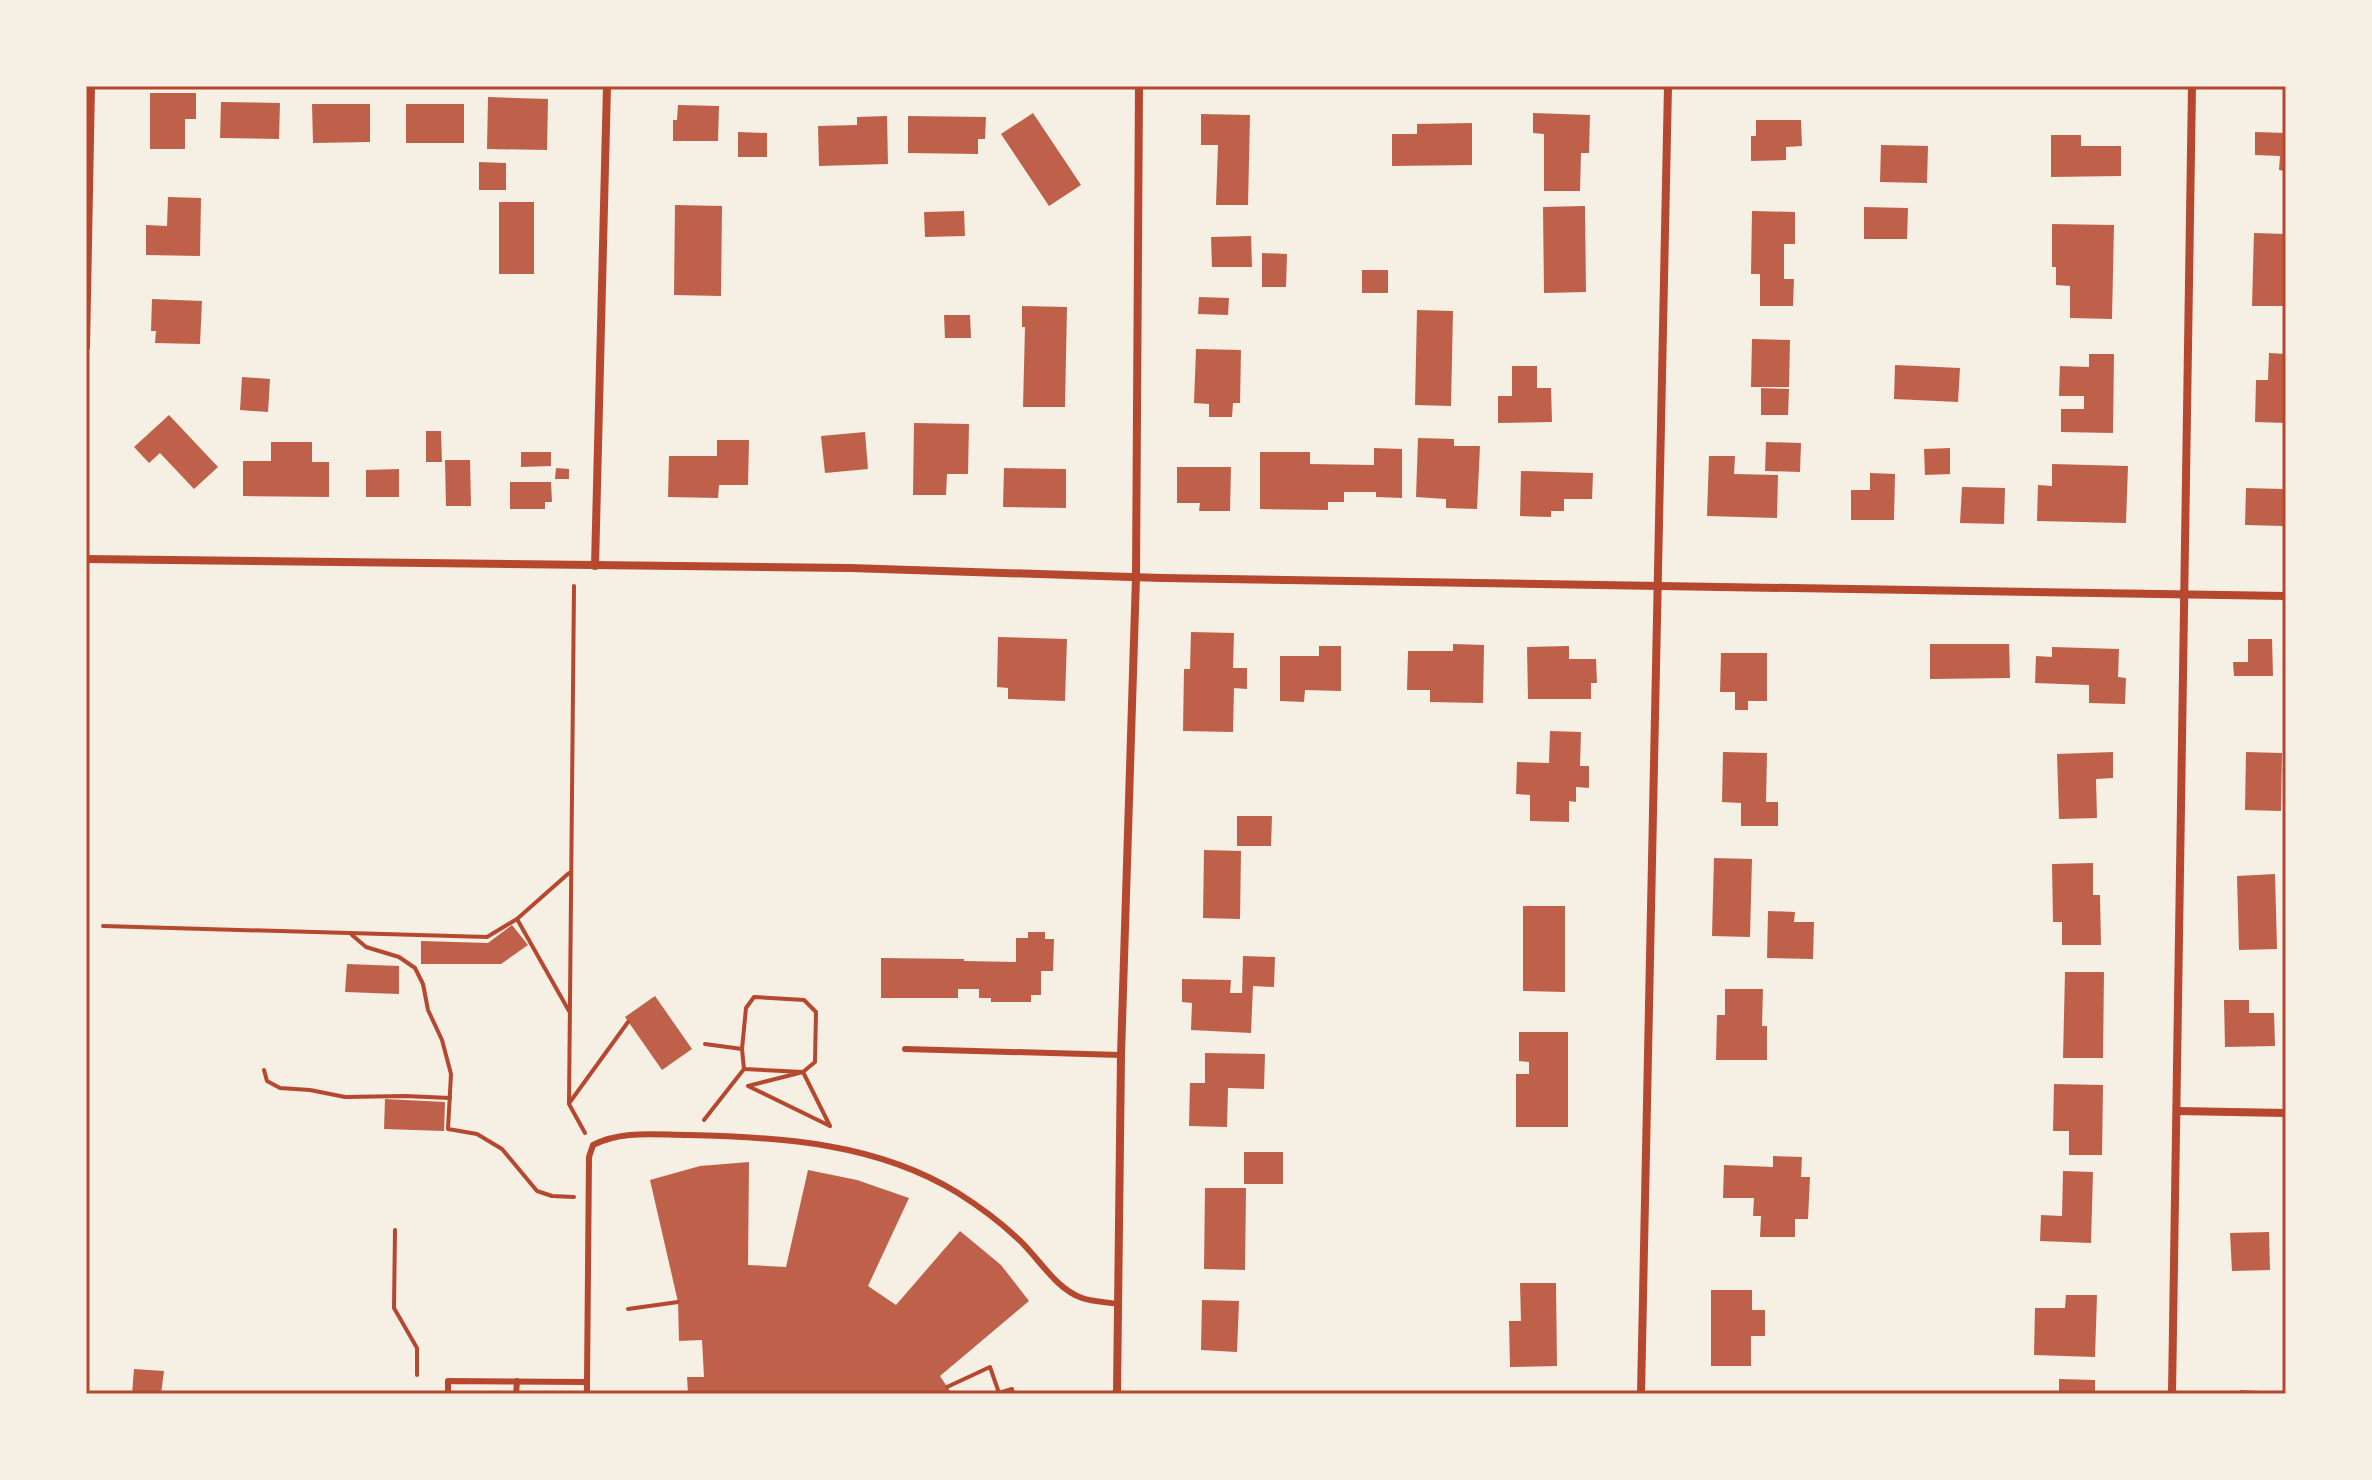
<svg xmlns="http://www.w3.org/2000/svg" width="2372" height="1480" viewBox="0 0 2372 1480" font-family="'PT Sans Narrow',sans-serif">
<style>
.building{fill:#bf614a}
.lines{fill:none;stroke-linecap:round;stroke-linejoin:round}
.path{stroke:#b5482f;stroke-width:4}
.service{stroke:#b5482f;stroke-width:6}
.minor{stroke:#b5482f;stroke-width:8}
.neatline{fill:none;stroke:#b5482f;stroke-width:3}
</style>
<rect width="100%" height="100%" fill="#f6efe4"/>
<!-- building -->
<g class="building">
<path d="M150,93h46v26h-11v30h-35z"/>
<path d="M488,97l60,2 -1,51 -60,-1z"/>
<path d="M221,102l59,1 -1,36 -59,-1z"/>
<path d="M312,104h58v38l-57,1z"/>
<rect x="406" y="104" width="58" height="39"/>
<path d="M678,105l41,1 -1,35h-45v-21h4z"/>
<path d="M1033,113l48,72 -32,21 -48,-72z"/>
<path d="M1533,113l57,2 -1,38h-8l-1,38h-36v-57l-11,-1z"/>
<path d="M1201,114l49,1 -2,90h-32l2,-60h-17z"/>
<path d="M887,116l1,48 -69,2 -1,-40 39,-1v-8z"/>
<path d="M908,116l78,1 -1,22h-7v15l-70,-1z"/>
<path d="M1756,120h45l1,26 -16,1v13l-35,1v-25h5z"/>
<path d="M1472,123v42l-80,1v-32h25v-10z"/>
<path d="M738,132l29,1v24h-29z"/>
<path d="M2255,132l31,1v38l-7,-1 1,-14 -25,-1z"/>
<path d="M2051,135h30v11h40v30l-70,1z"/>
<path d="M1881,145l47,1 -1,37 -47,-1z"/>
<path d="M479,162l27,1v27h-27z"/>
<path d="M168,197l33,1 -1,58 -54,-1v-30l21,1z"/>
<rect x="499" y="202" width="35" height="72"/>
<path d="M675,205l47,1 -1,90 -47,-1z"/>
<path d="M1585,206l1,86 -42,1 -1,-86z"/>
<path d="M1864,207l44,1 -1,31h-43z"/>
<path d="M964,211l1,25 -40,1 -1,-25z"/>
<path d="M1752,211l43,1v32h-11v35h10l-1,27h-33v-32h-9z"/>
<path d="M2052,224l62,1 -2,94 -42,-1v-32l-14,-1v-18h-4z"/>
<path d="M2254,233l32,1v72h-34z"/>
<path d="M1251,236l1,31h-40l-1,-30z"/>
<path d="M1262,253l25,1 -1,33h-24z"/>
<rect x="1362" y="270" width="26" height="23"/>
<path d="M1199,297l30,1 -1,17 -30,-1z"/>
<path d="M152,299l50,2 -2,43 -45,-1 1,-12h-5z"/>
<path d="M1022,306l45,1 -2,100h-42l2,-80h-3z"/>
<path d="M1417,310l36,1 -2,95 -36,-1z"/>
<path d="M944,315h26l1,23h-26z"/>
<path d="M1752,339l38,1 -1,47h-38z"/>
<path d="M1196,349l45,1 -1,53h-7l-1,14h-23v-13l-15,-1z"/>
<path d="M2269,353l17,1v69l-31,-1 1,-42h12z"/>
<path d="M2089,354h25l-1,79 -52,-1v-23h23v-13h-25l1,-30 29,1z"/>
<path d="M1895,365l65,3 -2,34 -64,-3z"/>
<path d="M1512,366h25v22h14l1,34 -54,1v-27h14z"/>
<path d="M242,377l28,2 -2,33 -28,-2z"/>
<path d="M1761,388l28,1 -1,26h-27z"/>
<path d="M169,415l49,52 -24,22 -34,-36 -11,10 -15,-16z"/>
<path d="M914,423l55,1 -1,50h-21l-1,21h-33z"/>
<path d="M426,431h15l1,31h-16z"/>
<path d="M865,432l3,37 -43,4 -4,-37z"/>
<path d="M1418,438l36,1v7h26l-3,63 -31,-1v-9l-30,-2z"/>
<path d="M717,440h32l-1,45h-29l-1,13 -50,-1 1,-41h48z"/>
<path d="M271,442h41v20h17v35l-86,-1v-35h28z"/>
<path d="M1766,442l35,1 -1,29 -35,-1z"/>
<path d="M1374,448l28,1v49l-26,-1v-5h-32v10h-16v8l-68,-1v-57h50v12l64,1z"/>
<path d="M1950,448v26l-25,1 -1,-26z"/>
<path d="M521,452h30v14l-30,1z"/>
<path d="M1709,456h26l-1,18 44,1 -1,43 -70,-2z"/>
<path d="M445,460h25l1,46h-25z"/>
<path d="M2052,464l76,2 -2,57 -89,-2 1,-36 14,1z"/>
<path d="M1177,467h54l-1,44h-31l1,-8h-23z"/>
<path d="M556,468l13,1v10h-14z"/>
<path d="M1004,468l62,1v39l-63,-1z"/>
<path d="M399,469v28h-33v-27z"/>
<path d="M1521,471l72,2 -1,26h-28v12h-13v6l-31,-1z"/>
<path d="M1870,473l25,1 -1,46h-43v-30h19z"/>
<path d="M510,482h41l1,20h-7v7h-35z"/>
<path d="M1962,487l43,1 -1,36 -44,-1z"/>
<path d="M2246,488l37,1v37l-38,-1z"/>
<path d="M1191,632l43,1 -1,35h14v21l-13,-1 -1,44 -50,-1 1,-62h6z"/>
<path d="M998,637l69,2 -2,62 -57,-2v-11l-11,-1z"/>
<path d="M2248,639h24l1,37h-39l-1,-14h15z"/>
<path d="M1453,644l31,1 -1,58 -53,-1v-12h-23l1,-39h45z"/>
<path d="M1930,644h79l1,34 -80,1z"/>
<path d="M1319,646h22v45l-36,-1 -1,12 -24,-1v-45h39z"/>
<path d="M1569,646v13h27l1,24h-6v16h-63l-1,-52z"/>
<path d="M2052,647l67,2 -1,28 8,1 -1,26 -36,-1v-18l-54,-2 1,-27 16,1z"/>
<path d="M1721,653h46v48h-19v9h-13v-18h-15z"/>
<path d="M1550,731l31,1 -1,34h9v22l-13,-1v15l-7,-1v21l-39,-1v-26l-14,-1 1,-32 32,1z"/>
<path d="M1723,752l44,1 -1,49h12v24h-37v-23l-19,-1z"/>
<path d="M2113,752v26l-17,1 1,39 -38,1 -2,-65z"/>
<path d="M2246,752l36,1 -1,58 -36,-1z"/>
<path d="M1237,816h35l-1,30h-34z"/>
<path d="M1204,850l37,1 -1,68 -37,-1z"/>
<path d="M1714,858l38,1 -2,78 -38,-1z"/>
<path d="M2093,863v32h7l1,50h-39v-23h-9l-1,-58z"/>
<path d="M2275,874l2,75 -38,1 -2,-74z"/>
<path d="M1523,906h42v86l-42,-1z"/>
<path d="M1768,911l27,1 -1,10h20l-1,37 -46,-1z"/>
<path d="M512,925l16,20 -27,19h-80v-23l67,2z"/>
<path d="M1028,932h17v7h9l-1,32h-12v24h-10v7h-40v-4h-12v-9h-21v9h-77v-40l83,1v2l52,1v-24h12z"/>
<path d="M1243,956l32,1 -1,30 -21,-1 -2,47 -60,-3 1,-27 -10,-1v-23l49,1 -1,13h12z"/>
<path d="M347,964l52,2v28l-54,-2z"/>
<path d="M2065,972h39l-1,86h-40z"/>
<path d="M1725,989h38l-1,37h5v34h-51l1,-45h8z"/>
<path d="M655,996l37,53 -30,21 -37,-53z"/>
<path d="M2224,1000h25v13h25l1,33 -50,1z"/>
<path d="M1519,1032h49v95h-52v-53h13v-12l-10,-1z"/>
<path d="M1205,1053l60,1 -1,35 -36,-1 -1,39 -38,-1 1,-43h15z"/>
<path d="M2054,1084l49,1 -1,70h-33v-24h-16z"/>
<path d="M385,1099l60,3 -1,29 -60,-2z"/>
<rect x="1244" y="1152" width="39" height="32"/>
<path d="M1773,1156l29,1 -1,20h9l-2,42h-13v18h-35l1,-21h-8l1,-18h-31l1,-33 49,2z"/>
<path d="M749,1162l-1,103 38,2 22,-97 49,10 52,18 -41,88 28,19 64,-74 41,34 28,36 -89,75 12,18h-98l-9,-3 -62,3h-95l-1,-17h17l-2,-37 -23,1 -1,-39 -28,-122 50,-14z"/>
<path d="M2063,1171l30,1 -2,71 -51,-2 1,-26 21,1z"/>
<path d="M1205,1188h41l-1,82 -41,-1z"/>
<path d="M2283,1198h3v26l-3,-1z"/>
<path d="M2269,1232l1,38 -38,1 -2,-38z"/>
<path d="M1520,1283h36l1,83 -47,1 -1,-46h12z"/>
<path d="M1711,1290h41v20h13v26h-14v30h-40z"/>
<path d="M2066,1295h31l-2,62 -61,-2 1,-47h30z"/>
<path d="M1202,1300l37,1 -2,51 -36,-2z"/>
<path d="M134,1369l30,2 -3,23h-29z"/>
<path d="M2059,1379l36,1v14h-36z"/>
<path d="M2240,1390l38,2v2h-38z"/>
</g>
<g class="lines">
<!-- path -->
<g class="path">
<path d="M574,586l-5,518 16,29"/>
<path d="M517,919l52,92"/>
<path d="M103,926l384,11 30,-18 52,-46"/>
<path d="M352,935l14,12 33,10 16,11 8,16 5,26 14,30 9,34 -3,55 29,5 25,15 35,42 15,5 22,1"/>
<path d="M705,1044l37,5"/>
<path d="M264,1070l3,11 13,7 30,2 35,7 60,-1 45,2"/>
<path d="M570,1102l58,-80"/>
<path d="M704,1120l40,-51"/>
<path d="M830,1126l-27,-54 12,-10 1,-50 -12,-12 -50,-3 -8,11 -4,41 2,20 59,3 -55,14 82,40"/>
<path d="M395,1230l-1,78 23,40v27"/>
<path d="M628,1309l50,-7"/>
<path d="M947,1387l43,-20 9,26 13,-4 1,5"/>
</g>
<!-- service -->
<g class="service">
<path d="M905,1049l216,6"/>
<path d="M448,1394v-13l139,1 2,-225 4,-12c29,-15 63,-10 95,-10 93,2 189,8 270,58 19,12 41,28 58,44 22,19 38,51 66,61 11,4 25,4 36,6"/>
<path d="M516,1394l1,-13"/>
<path d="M587,1394v-12"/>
</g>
<!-- minor -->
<g class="minor">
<path d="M86,347l5,-261"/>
<path d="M86,559l764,9 312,10 1124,18"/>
<path d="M595,566l12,-480"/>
<path d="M2177,1111l109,2"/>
<path d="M1117,1394l4,-339 15,-478 3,-491"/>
<path d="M1641,1394l27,-1308"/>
<path d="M2172,1394l20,-1308"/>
</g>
</g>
<!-- border -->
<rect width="2372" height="1480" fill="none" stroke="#f6efe4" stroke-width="176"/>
<rect x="88" y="88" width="2196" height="1304" class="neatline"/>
</svg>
